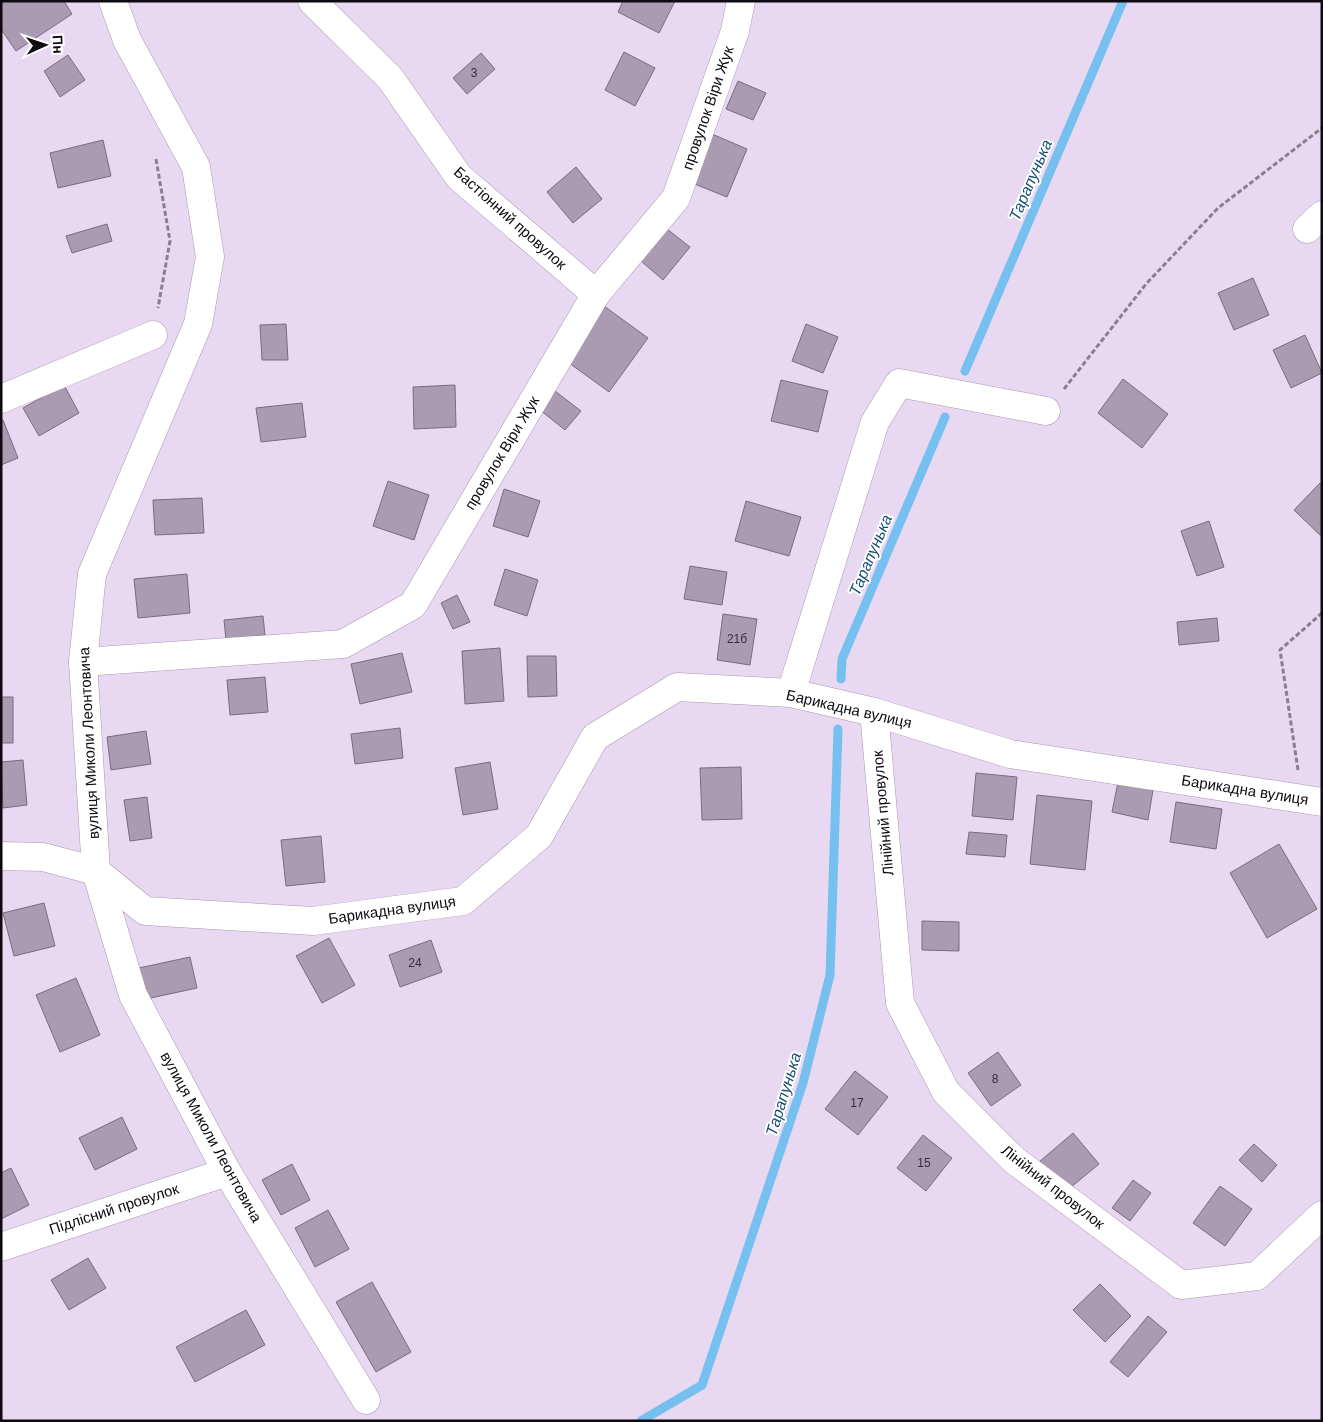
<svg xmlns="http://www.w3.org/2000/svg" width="1323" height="1422" viewBox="0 0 1323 1422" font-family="Arial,sans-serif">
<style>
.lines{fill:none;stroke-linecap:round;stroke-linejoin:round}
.stream{stroke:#76c0f0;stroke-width:9}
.building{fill:#aa9ab2;stroke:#7a6b81}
.minor-casing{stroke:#a898af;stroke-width:29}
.path{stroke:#8a7e8f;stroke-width:3;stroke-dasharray:5 2.5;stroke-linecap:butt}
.minor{stroke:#fff;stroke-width:28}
.labels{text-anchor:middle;stroke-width:4;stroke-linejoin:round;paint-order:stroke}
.number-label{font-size:12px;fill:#362d39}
.street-label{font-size:15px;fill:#0f0911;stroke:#fff}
.water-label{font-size:16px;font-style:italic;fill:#174f70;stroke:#fff}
</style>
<rect width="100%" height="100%" fill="#e9d8f1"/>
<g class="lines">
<!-- stream -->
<g class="stream">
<path d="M965,371l158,-370"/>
<path d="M841,679l1,-20 103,-242"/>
<path d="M641,1421l61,-36 101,-302 27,-108 8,-246"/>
</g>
</g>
<!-- building -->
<g class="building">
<path d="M1,1h63l8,13 -56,37 -15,-22z"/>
<path d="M623,1h52l-16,32 -41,-21z"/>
<path d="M624,52l31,16 -20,38 -30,-16z"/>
<path d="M481,53l14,16 -28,25 -14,-16z"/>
<path d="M68,55l17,25 -25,17 -16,-26z"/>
<path d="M738,81l28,12 -13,27 -27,-11z"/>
<path d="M712,134l35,15 -20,48 -35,-14z"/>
<path d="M103,140l8,36 -53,12 -8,-35z"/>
<path d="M576,167l26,32 -29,24 -26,-31z"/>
<path d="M107,224l5,17 -40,12 -6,-17z"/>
<path d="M667,229l23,18 -27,33 -22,-19z"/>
<path d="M1253,278l16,37 -35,15 -16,-37z"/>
<path d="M604,306l44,32 -39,54 -44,-32z"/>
<path d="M286,324l2,36h-26l-2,-35z"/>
<path d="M806,324l32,13 -15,36 -31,-12z"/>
<path d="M1305,335l17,38 -31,15 -18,-38z"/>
<path d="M1123,379l45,35 -26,34 -44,-35z"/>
<path d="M781,380l47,11 -10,41 -47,-11z"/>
<path d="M64,385l15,28 -40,23 -16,-28z"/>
<path d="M455,385l1,42 -42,2 -1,-42z"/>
<path d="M555,391l26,20 -16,19 -25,-20z"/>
<path d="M302,403l4,34 -45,5 -5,-34z"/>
<path d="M1,420h2l15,38 -17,7z"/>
<path d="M388,481l41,14 -15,45 -41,-14z"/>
<path d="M1320,483l2,2v52l-28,-27z"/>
<path d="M504,489l36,12 -12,36 -35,-11z"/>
<path d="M202,498l2,35 -49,2 -2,-35z"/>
<path d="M746,501l55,16 -12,39 -54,-15z"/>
<path d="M1209,521l15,46 -27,9 -16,-45z"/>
<path d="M690,566l37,6 -5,33 -38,-6z"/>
<path d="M505,569l33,11 -11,36 -33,-11z"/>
<path d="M187,574l3,39 -52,5 -4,-39z"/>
<path d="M457,595l13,27 -17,7 -12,-26z"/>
<path d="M723,614l34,5 -7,46 -33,-5z"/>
<path d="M263,616l2,19 -39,5 -2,-20z"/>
<path d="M1217,618l2,23 -40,4 -2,-23z"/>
<path d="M500,648l4,53 -39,3 -3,-53z"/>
<path d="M402,653l10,39 -52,12 -9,-40z"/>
<path d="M527,656h29l1,40 -29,1z"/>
<path d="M265,677l3,35 -38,3 -3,-35z"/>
<rect x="1" y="697" width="12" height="46"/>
<path d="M400,728l3,30 -48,6 -4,-30z"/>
<path d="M146,731l5,33 -40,6 -4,-33z"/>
<path d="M23,760l4,45 -24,3 -2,-46z"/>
<path d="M490,762l8,47 -35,6 -8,-47z"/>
<path d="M741,767l1,52 -40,1 -2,-52z"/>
<path d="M976,773l41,4 -4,43 -41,-4z"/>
<path d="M1118,782l35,8 -5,30 -36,-8z"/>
<path d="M1037,795l55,6 -7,69 -55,-6z"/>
<path d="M147,797l5,41 -22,3 -6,-41z"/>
<path d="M1176,802l46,7 -6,40 -46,-7z"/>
<path d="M969,832l38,3 -2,22 -39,-3z"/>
<path d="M321,836l4,46 -39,4 -5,-46z"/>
<path d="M1279,844l38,65 -50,29 -37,-65z"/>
<path d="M44,903l11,43 -41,10 -11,-43z"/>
<path d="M922,921l37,1v29l-37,-1z"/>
<path d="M329,938l26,47 -33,18 -26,-47z"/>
<path d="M431,940l11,32 -42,15 -11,-32z"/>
<path d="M190,957l7,31 -51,11 -7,-31z"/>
<path d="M76,978l24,57 -40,17 -24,-57z"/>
<path d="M998,1052l23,33 -30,21 -23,-33z"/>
<path d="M855,1071l33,26 -30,38 -33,-26z"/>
<path d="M122,1117l15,32 -42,21 -16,-32z"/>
<path d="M1073,1133l26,31 -35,29 -25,-31z"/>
<path d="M923,1135l29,23 -26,33 -29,-23z"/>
<path d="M1254,1144l23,21 -15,17 -23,-22z"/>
<path d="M292,1164l18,36 -29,15 -19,-35z"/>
<path d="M11,1168l18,37 -28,14v-46z"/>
<path d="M1133,1180l18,13 -21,28 -18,-13z"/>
<path d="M1220,1186l32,23 -27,37 -32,-23z"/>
<path d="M328,1210l21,39 -34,18 -20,-39z"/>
<path d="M88,1258l18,30 -37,22 -18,-30z"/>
<path d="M372,1282l39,70 -35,20 -40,-70z"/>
<path d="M1100,1284l31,32 -26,26 -32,-32z"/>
<path d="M246,1310l19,35 -70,37 -19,-35z"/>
<path d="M1148,1316l19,16 -39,45 -18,-15z"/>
</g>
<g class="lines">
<!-- minor casing -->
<g class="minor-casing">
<g id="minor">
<path d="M113,1l14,39 69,127 14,90 -12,67 -106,250 -9,88 13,209 37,124 94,177 139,228"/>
<path d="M312,1l78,77 69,99 137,117"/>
<path d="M1307,229l15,-14"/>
<path d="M1,399l152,-64"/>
<path d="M83,662l260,-18 70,-39 183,-311 80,-96 59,-167 6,-30"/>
<path d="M791,693l84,-271 24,-39 147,28"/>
<path d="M874,712l26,291 46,89 68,68 167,125 76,-9 65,-61"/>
<path d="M1,856l42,1 53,14 49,40 168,10 150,-20 76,-65 56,-99 82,-50 114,6 83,19 136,42 312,48"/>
<path d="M1,1247l226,-75"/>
</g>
</g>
<!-- path -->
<g class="path">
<path d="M156,159l14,82 -12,67"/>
<path d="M1064,389l82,-105 72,-76 104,-80"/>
<path d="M1298,770l-18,-120 42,-37"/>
</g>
<!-- minor -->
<use href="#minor" class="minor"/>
</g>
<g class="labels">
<!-- number labels -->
<g class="number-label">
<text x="474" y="77">3</text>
<text x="737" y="643">21б</text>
<text x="415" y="967">24</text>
<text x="995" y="1083">8</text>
<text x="857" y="1107">17</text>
<text x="924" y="1167">15</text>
</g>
<!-- street labels -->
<g class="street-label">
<text transform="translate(708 108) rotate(-71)" y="5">провулок Віри Жук</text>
<text transform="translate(510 218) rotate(42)" y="5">Бастіонний провулок</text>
<text transform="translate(502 453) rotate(-59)" y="5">провулок Віри Жук</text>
<text transform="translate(849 709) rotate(13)" y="5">Барикадна вулиця</text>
<text transform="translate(89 743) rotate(-93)" y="5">вулиця Миколи Леонтовича</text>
<text transform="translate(1245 790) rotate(9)" y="5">Барикадна вулиця</text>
<text transform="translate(883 813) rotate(-95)" y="5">Лінійний провулок</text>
<text transform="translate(392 910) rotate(-8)" y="5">Барикадна вулиця</text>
<text transform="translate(211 1137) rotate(61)" y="5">вулиця Миколи Леонтовича</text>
<text transform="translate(1053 1187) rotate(38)" y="5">Лінійний провулок</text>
<text transform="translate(114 1209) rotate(-18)" y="5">Підлісний провулок</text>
</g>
<!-- water labels -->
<g class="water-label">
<text transform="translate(1030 180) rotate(-67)" y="6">Тарапунька</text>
<text transform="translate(870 555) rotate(-67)" y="6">Тарапунька</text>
<text transform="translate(783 1094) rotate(-73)" y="6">Тарапунька</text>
</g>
</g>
<!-- border -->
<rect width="1323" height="1422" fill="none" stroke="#0f0911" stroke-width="5"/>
<!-- north arrow -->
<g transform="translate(45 45) rotate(87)" stroke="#ffffff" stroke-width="4" paint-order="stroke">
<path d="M0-4L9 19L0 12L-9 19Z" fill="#0f0911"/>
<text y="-8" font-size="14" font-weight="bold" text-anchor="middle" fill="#0f0911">Пн</text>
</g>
</svg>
